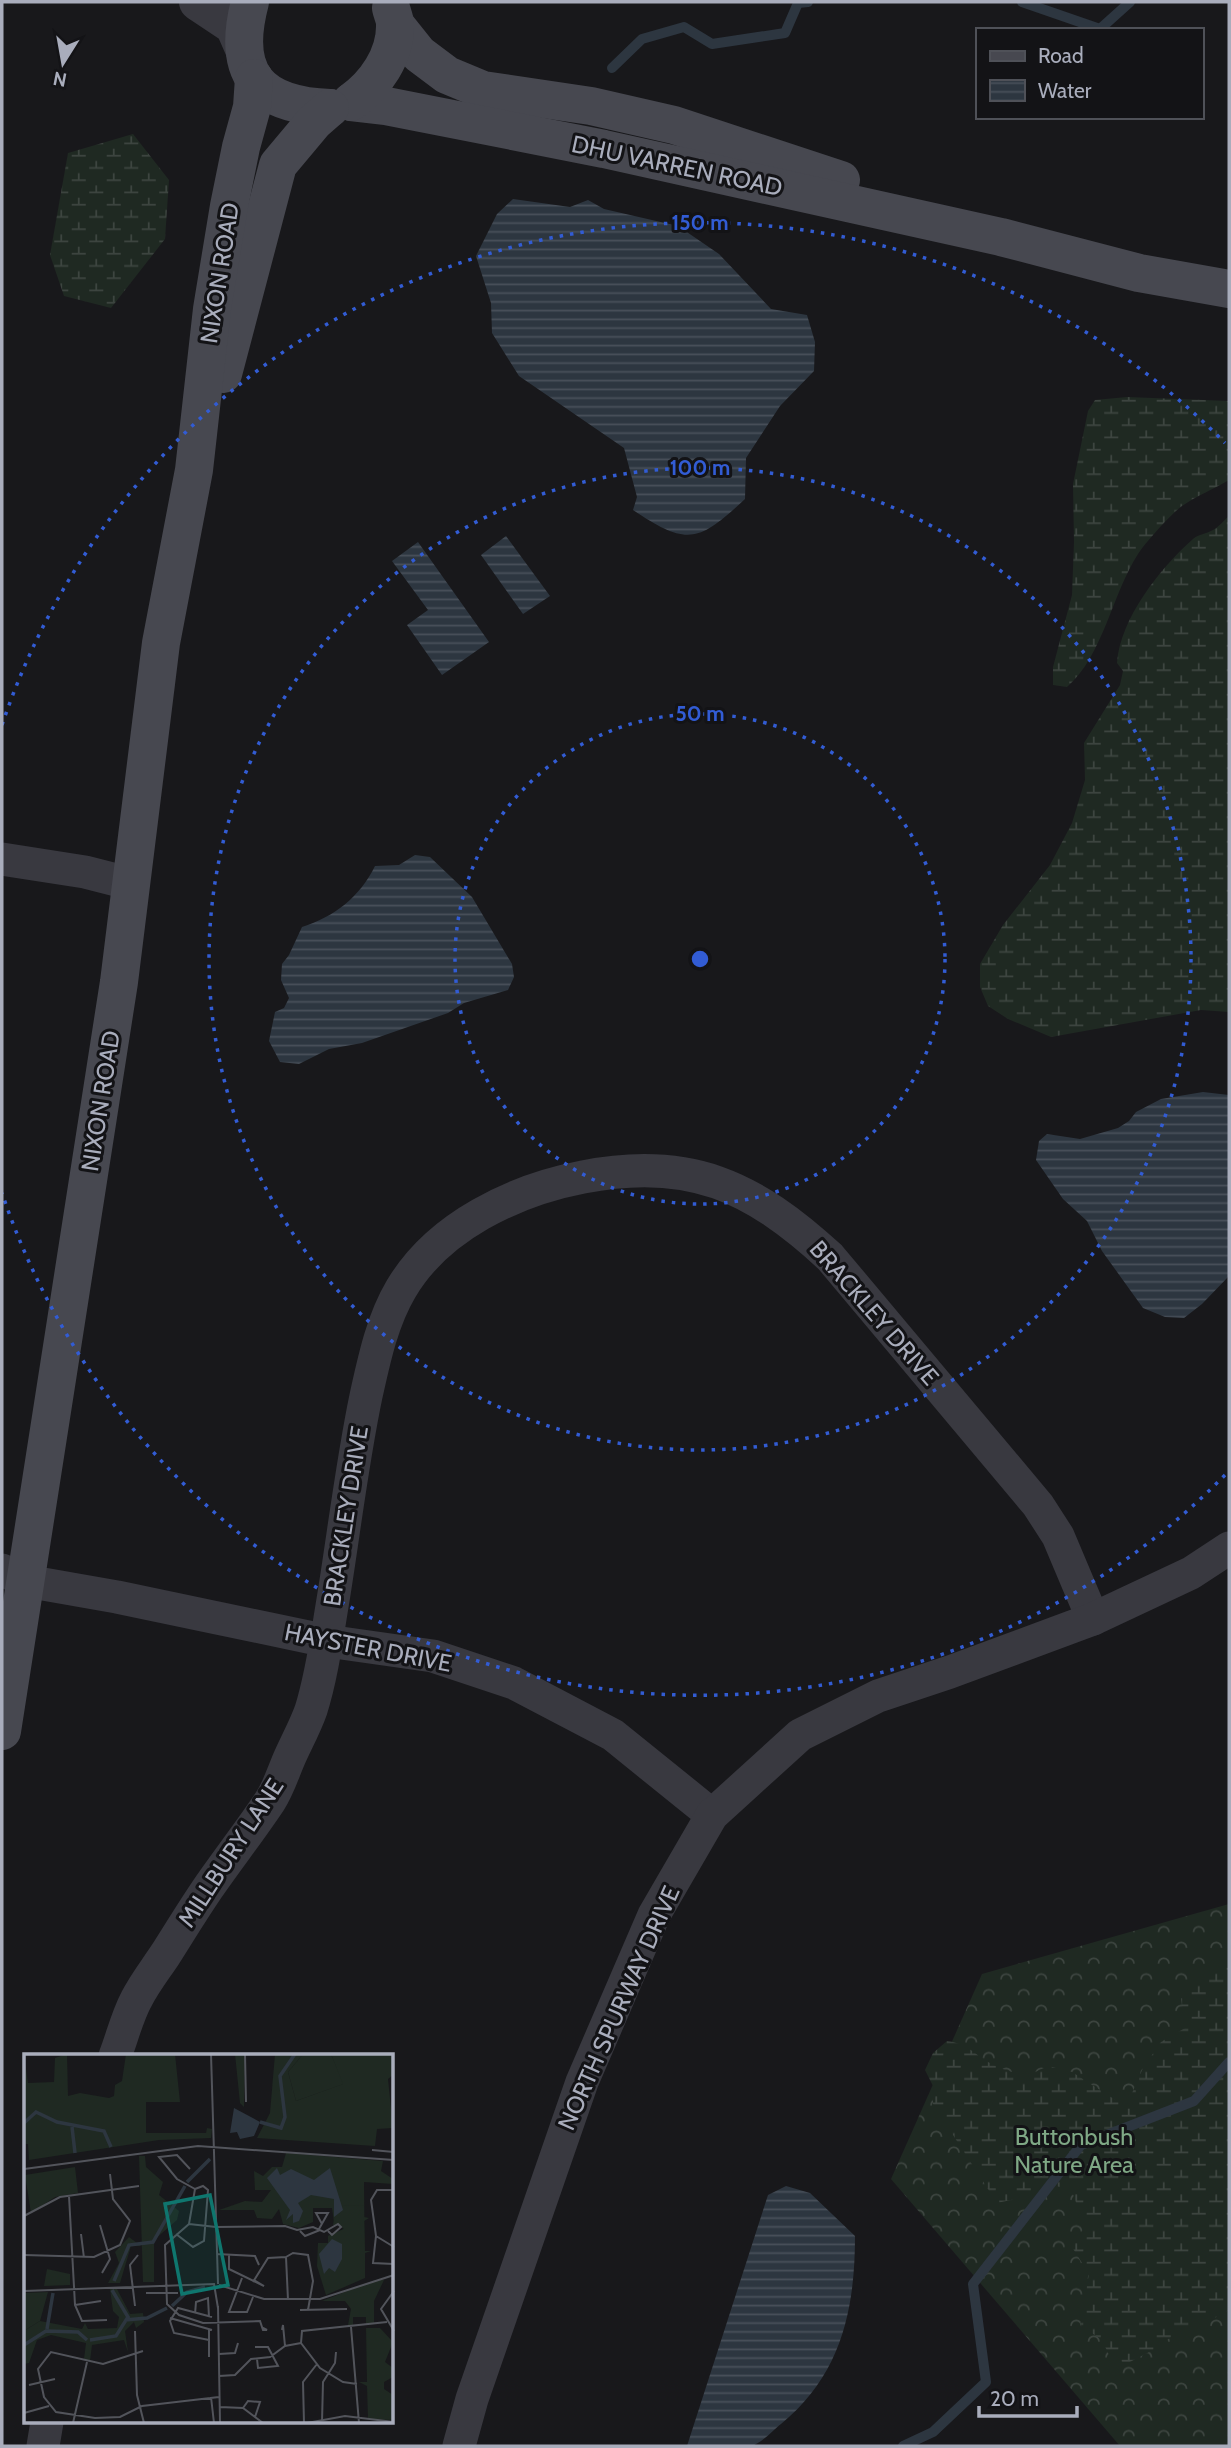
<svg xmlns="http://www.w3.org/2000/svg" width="1231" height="2448" viewBox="0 0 1231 2448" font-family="Cabin,sans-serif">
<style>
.forest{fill:url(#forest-crowns)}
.wetland{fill:url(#wetland-marsh)}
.water{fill:url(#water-rules)}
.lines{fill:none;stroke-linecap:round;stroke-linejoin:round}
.stream{stroke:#2d3640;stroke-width:10}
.minor{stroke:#393940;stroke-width:33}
.tertiary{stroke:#393940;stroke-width:38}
.secondary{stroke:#474850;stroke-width:38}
.ring{fill:none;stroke:#325cd4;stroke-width:3.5;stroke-dasharray:3.5 7}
.labels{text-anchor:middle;stroke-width:6;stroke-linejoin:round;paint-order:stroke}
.street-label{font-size:24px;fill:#a9adbc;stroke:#131316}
.park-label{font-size:24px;fill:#7fa885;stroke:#131316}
.inset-river{fill:none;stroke:#2d3640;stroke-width:3.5}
.inset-road{fill:none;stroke:#52545b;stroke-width:2}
.view{fill:#0f766e;fill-opacity:0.15;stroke:#0f766e;stroke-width:3.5}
.inset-edge{fill:none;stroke:#a9adbc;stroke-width:3.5}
.centre{fill:#325cd4;stroke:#131316;stroke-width:3.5}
.ring-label{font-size:21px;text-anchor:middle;font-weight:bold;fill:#325cd4;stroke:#131316;stroke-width:6;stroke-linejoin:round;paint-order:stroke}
</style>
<defs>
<pattern id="forest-crowns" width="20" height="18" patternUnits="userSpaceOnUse" patternTransform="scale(1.75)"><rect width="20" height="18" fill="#1f2922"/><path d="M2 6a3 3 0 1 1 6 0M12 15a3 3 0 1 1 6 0" fill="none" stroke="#3d4540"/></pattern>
<pattern id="wetland-marsh" width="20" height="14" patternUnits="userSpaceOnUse" patternTransform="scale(1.75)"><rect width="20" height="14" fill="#1f2922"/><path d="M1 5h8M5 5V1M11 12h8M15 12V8" fill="none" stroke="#3d4540"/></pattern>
<pattern id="water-rules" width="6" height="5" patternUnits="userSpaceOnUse" patternTransform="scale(1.75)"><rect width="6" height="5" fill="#2d3640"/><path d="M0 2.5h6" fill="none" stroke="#49505a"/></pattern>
</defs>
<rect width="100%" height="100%" fill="#18181b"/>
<!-- forest -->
<path class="forest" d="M1229,1904v542h-109l-229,-267 91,-205z"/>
<!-- wetland -->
<g class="wetland">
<path d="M133,134l36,46 -4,59 -54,69 -47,-12 -14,-41 18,-102z"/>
<path d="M1127,397l102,4v79c-15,9 -33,16 -47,26 -10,7 -37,37 -44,48 -26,40 -35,102 -71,133l-14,-2v-18l19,-72 2,-53 -1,-58 15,-73 7,-11z"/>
<path d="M1229,516v496l-28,-2 -150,27 -43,-18 -20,-13 -8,-19v-23l23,-39 47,-60 22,-42 13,-43 -1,-37 36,-58 3,-14 -6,-8c3,-44 43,-95 76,-124 6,-5 13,-5 20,-9 6,-3 11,-10 16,-14z"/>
<path d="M1229,1961v349l-34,19 -21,6 -21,15 -27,14 -17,-9 -7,-15 -22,-15 9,-51 -17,-27 18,-28 -13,-14 -6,-16 -21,-4 -21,11 -32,7 -64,-99v-18l-8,-16 8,-17 14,-12c20,3 25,11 41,21 13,7 25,11 39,14l21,-10 24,6 45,29 12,-1 14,-32 18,-26 24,-14 -4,-30 33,-36z"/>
</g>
<!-- water -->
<g class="water">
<path d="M513,199l57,8 18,-7 16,9 74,17 41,28 52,55 36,6 8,27 -1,29 -34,35 -34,52 -1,41c-47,44 -58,47 -112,11l4,-13 -13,-49 -105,-72 -27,-43 -1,-30 -15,-47 21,-42z"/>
<path d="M506,536l44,60 -27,18 -42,-59z"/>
<path d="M418,542l71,100 -47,33 -35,-50 21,-15 -36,-49z"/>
<path d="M415,855l15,2 42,40 40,67 2,13 -6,13 -44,13 -16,10 -86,30 -33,6 -30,15 -19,-2 -11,-21 6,-29 9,-4 5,-10 -8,-18 1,-16 7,-9 13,-28c32,-10 58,-30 73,-61l24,-1z"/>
<path d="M1203,1092l26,3v181l-27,28 -18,14 -19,-1 -22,-9 -41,-57 -15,-30 -24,-22 -27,-39 3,-19 8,-7 33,5 38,-11 11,-7 7,-9 25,-13z"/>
<path d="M786,2186l24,7 45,43c0,74 -14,139 -74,188 -8,6 -20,20 -30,22 -18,2 -45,0 -64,0l81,-251z"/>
</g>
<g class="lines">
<!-- stream -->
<g class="stream">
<path d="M1022,2l78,27 30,-27"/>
<path d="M612,68l30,-29 42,-12 28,17 73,-11 13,-30 10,-1"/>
<path d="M903,2446l30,-14 53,-50 -13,-98 108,-139 113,-44 35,-39"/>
</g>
<!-- minor -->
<g class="minor">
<path d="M2,859l83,13 47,12"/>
<path d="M2,1570l24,11 91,16 210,44 106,15 81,27 99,52 99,80"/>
<path d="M115,2056c7,-18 12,-39 21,-56 8,-16 19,-30 29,-45 14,-22 28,-45 43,-67 20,-29 42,-57 62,-87 8,-12 13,-28 19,-42 7,-16 16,-32 22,-49 11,-35 16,-74 22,-110 11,-68 19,-137 33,-204 8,-36 16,-75 35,-107 37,-63 114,-99 182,-112 106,-21 170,9 247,80l208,248 20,31 35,83"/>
<path d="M43,2446l4,-24"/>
<path d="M459,2446l13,-47 110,-317 72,-167 58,-100 88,-80 78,-39 72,-24 143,-53 98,-46 38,-25"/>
</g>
<!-- tertiary -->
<path class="tertiary" d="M198,2l36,24 10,23"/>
<!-- secondary -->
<g class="secondary">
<path d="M250,2c-19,72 8,103 80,106"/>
<path d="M395,24l24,30 28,21 36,15 108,16 83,19 167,55"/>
<path d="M351,102l35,4 218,43 397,88 138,36 90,16"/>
<path d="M351,102c24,-17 45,-46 44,-78 0,-5 -3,-11 -4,-16"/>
<path d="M223,374l55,-209 36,-43 16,-14"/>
<path d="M2,1731l117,-749 42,-339 33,-173 18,-161 17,-103 12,-59 11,-40 2,-29"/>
</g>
</g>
<!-- distance rings -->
<g class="ring">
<circle cx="700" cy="959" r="245"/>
<circle cx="700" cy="959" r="491"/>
<path d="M1225 1475A736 736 0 0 1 2 1193M2 725A736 736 0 0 1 1225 443"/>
</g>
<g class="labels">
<!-- street labels -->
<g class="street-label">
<text transform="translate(677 166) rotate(12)" y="8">DHU VARREN ROAD</text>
<text transform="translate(220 273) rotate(-81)" y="8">NIXON ROAD</text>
<text transform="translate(101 1101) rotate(-81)" y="8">NIXON ROAD</text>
<text transform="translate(874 1313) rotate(49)" y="8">BRACKLEY DRIVE</text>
<text transform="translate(346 1516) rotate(-81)" y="8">BRACKLEY DRIVE</text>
<text transform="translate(368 1648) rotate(11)" y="8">HAYSTER DRIVE</text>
<text transform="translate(231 1853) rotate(-57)" y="8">MILLBURY LANE</text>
<text transform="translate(619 2008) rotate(-66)" y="8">NORTH SPURWAY DRIVE</text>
</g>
<!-- park labels -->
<g class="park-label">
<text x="1074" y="2145">Buttonbush<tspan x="1074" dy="28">Nature Area</tspan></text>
</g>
</g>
<!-- overview -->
<g transform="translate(24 2054)">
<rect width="369" height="369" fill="#18181b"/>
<path d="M279,0h28l13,30 -48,17 -8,-29z" fill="#1f2922"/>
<path d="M0,0l4,29 26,-1 1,-24 12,-4 1,42 12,-3 29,5 5,-2 1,-11 7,-4 4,-27h49l5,48h-34v31h60l1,-5 5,1 -1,9 -52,2 -130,20 -1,-16h-4zM211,0h10l-1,53 -4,-4zM251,0h28l-15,18 8,29 47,-17 -12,-30h62v21l-5,4 5,49 -16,1 -2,17 -118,-8 13,-25zM262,99l97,8 -2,10 12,8v5l-29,-2 1,96 -37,-42 16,-7 -10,-7 -2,-14h-19v14l-14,6 -16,-4 -4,-15 -7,10 -15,-1 -3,-8h-35l26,-9 17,1 9,-12h-16l-1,-19 9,5 9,-9h10zM115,102h6l1,11 17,15 -4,13 20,16 -2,9 -23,20v42h-11zM23,215l23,5v11l-26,1zM24,238l-8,29 -16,10v-38z" fill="#1f2922"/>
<path d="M51,113l3,26 -23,4 -24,16 -6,-38zM340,151v12l5,1 -5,3 1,30h6l-6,2v25l-39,17 -9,-29 1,-23h10v-7l16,-7 -3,-4h-8l3,-19zM105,183l12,9h-10l-11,37h-12l11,-20 -4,-11zM351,226h9l-10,21v23l-8,1v-8h-13v8h-5l3,-16 -6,-8h-23zM86,235h7l13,25 13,-1 1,9 -8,6 -2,-6 -9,9 3,21 -4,-12 -32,5 -2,16 -6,-2 2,-16 -35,-8 -14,5 -8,23 -5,1v-33l16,-10 42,8 3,-6 3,6 29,-1 2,-11 -6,-6zM342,274h14l13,14 -8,20 8,6v9l-9,5v7l9,6v25l-25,-1 -1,-33 -8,-4h8z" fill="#1f2922"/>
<path d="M210,54l26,14 -6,14 -14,3 -3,-7 -7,1zM253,114l3,7 11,-6 23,11 16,-12 13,42 -9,7v-18l-23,-4 -13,8 5,8 -4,10 -6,2v-9l-7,6 4,-10 -23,-32zM308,185l10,5v15l-7,13 -6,-4 -5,6 -5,-20z" fill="#2d3640"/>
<path class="inset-river" d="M236,68l21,6 4,-11 -5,-41 15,-22M0,69l12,-11 21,10 47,9 7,16M48,73l3,26M163,128l23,-23M90,227l15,-36 24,-3 32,-56M148,252l15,-14 18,-5M101,266l22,-2 20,-10M23,275l6,-36M66,286l26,-4 12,-19 -16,-27M0,291l22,-14 32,1 9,8"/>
<path class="inset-road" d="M187,0l7,230M221,0l1,48M348,96l22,2M0,115l174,-23 196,14M166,115l-13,-14 -18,2 18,22 18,10M171,135l-6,35 -24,21 2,59 12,11 24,8 57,-2 3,9h4l-4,-2M370,136h-17l-6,10 5,36 18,11M45,142l6,109 7,16 25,-1M0,162l36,-19 79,-11M165,170l27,3M76,171l10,34 -8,14M192,173l69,-1 12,4 16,-3 11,5 14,-8 3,3 -9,8 -4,-4M295,175l9,-16h-12l6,11M276,177l5,5 15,-6M57,180l3,24M152,180l17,13 11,-6 4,-51 -5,-4 -8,3M352,182l-3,27 21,1M193,200l38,2 4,9M0,201l70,2 26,-12 10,-24 -17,-22 -3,-25M205,201v14l35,17 -10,-6M262,203l7,-4 15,2 5,26 -5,29M262,203l2,43M218,224l-13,34h18l6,-15M229,228l15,-24 18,-1M195,231l45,14h56l74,-24M0,237l190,-7 4,24M370,237l-13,18 13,22M122,239h32M51,251l26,-4M111,252l-5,-41 8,-10M194,252l2,117M276,256l47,-1M171,260l1,-12 12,-4 1,19M146,264l42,12M327,273l8,96M185,276v27M258,276l1,-5 2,21M111,277l2,64 7,28M185,286l-35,-7 -4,-12 8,-13 34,9M231,293h13l10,19 -20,2 -1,-9M119,297l-40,13 -52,-12 -13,17 6,28 12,15 39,6 25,-1 22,-11 77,-9M195,300l16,-1 3,-10M195,322l16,-1 16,-16 19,-2 15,-11 16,-3M333,330l-14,-2 -23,-14 -19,-25 1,-12 85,-9M5,331l26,-6M187,343l3,26M196,353l23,1 20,15M219,354l5,-7 12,1 -5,15M0,359l25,-7M298,368l1,-40 12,-19 1,-11M49,369l14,-61M280,369l-1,-41 14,-18M283,369l38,-7 49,6"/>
<path class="view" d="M186,141l18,90 -46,9 -17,-90z"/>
<rect width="369" height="369" class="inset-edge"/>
</g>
<circle cx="700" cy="959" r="10" class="centre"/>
<g class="ring-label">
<text x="700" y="230">150 m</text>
<text x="700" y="475">100 m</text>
<text x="700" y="721">50 m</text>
</g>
<!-- border -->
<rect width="1231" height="2448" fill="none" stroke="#a9adbc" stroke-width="7"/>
<!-- legend -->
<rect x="976" y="28" width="228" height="91" fill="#131316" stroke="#4f5158" stroke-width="2"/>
<rect x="990" y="51" width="35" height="10" fill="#474850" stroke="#4f5158" stroke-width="2"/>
<text x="1038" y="63" font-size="21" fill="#a9adbc">Road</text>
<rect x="990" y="80" width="35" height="21" fill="url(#water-rules)" stroke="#4f5158" stroke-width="2"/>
<text x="1038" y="98" font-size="21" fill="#a9adbc">Water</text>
<!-- north arrow -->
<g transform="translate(63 63) rotate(191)" stroke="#131316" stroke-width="5" paint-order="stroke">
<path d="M0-5L12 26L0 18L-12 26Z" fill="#a9adbc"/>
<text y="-10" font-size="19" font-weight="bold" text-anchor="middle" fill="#a9adbc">N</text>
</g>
<!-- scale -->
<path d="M979 2406v10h98v-10" fill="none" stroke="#a9adbc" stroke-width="3.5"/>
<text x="990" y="2406" font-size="21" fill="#a9adbc" stroke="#131316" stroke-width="5" paint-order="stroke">20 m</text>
</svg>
